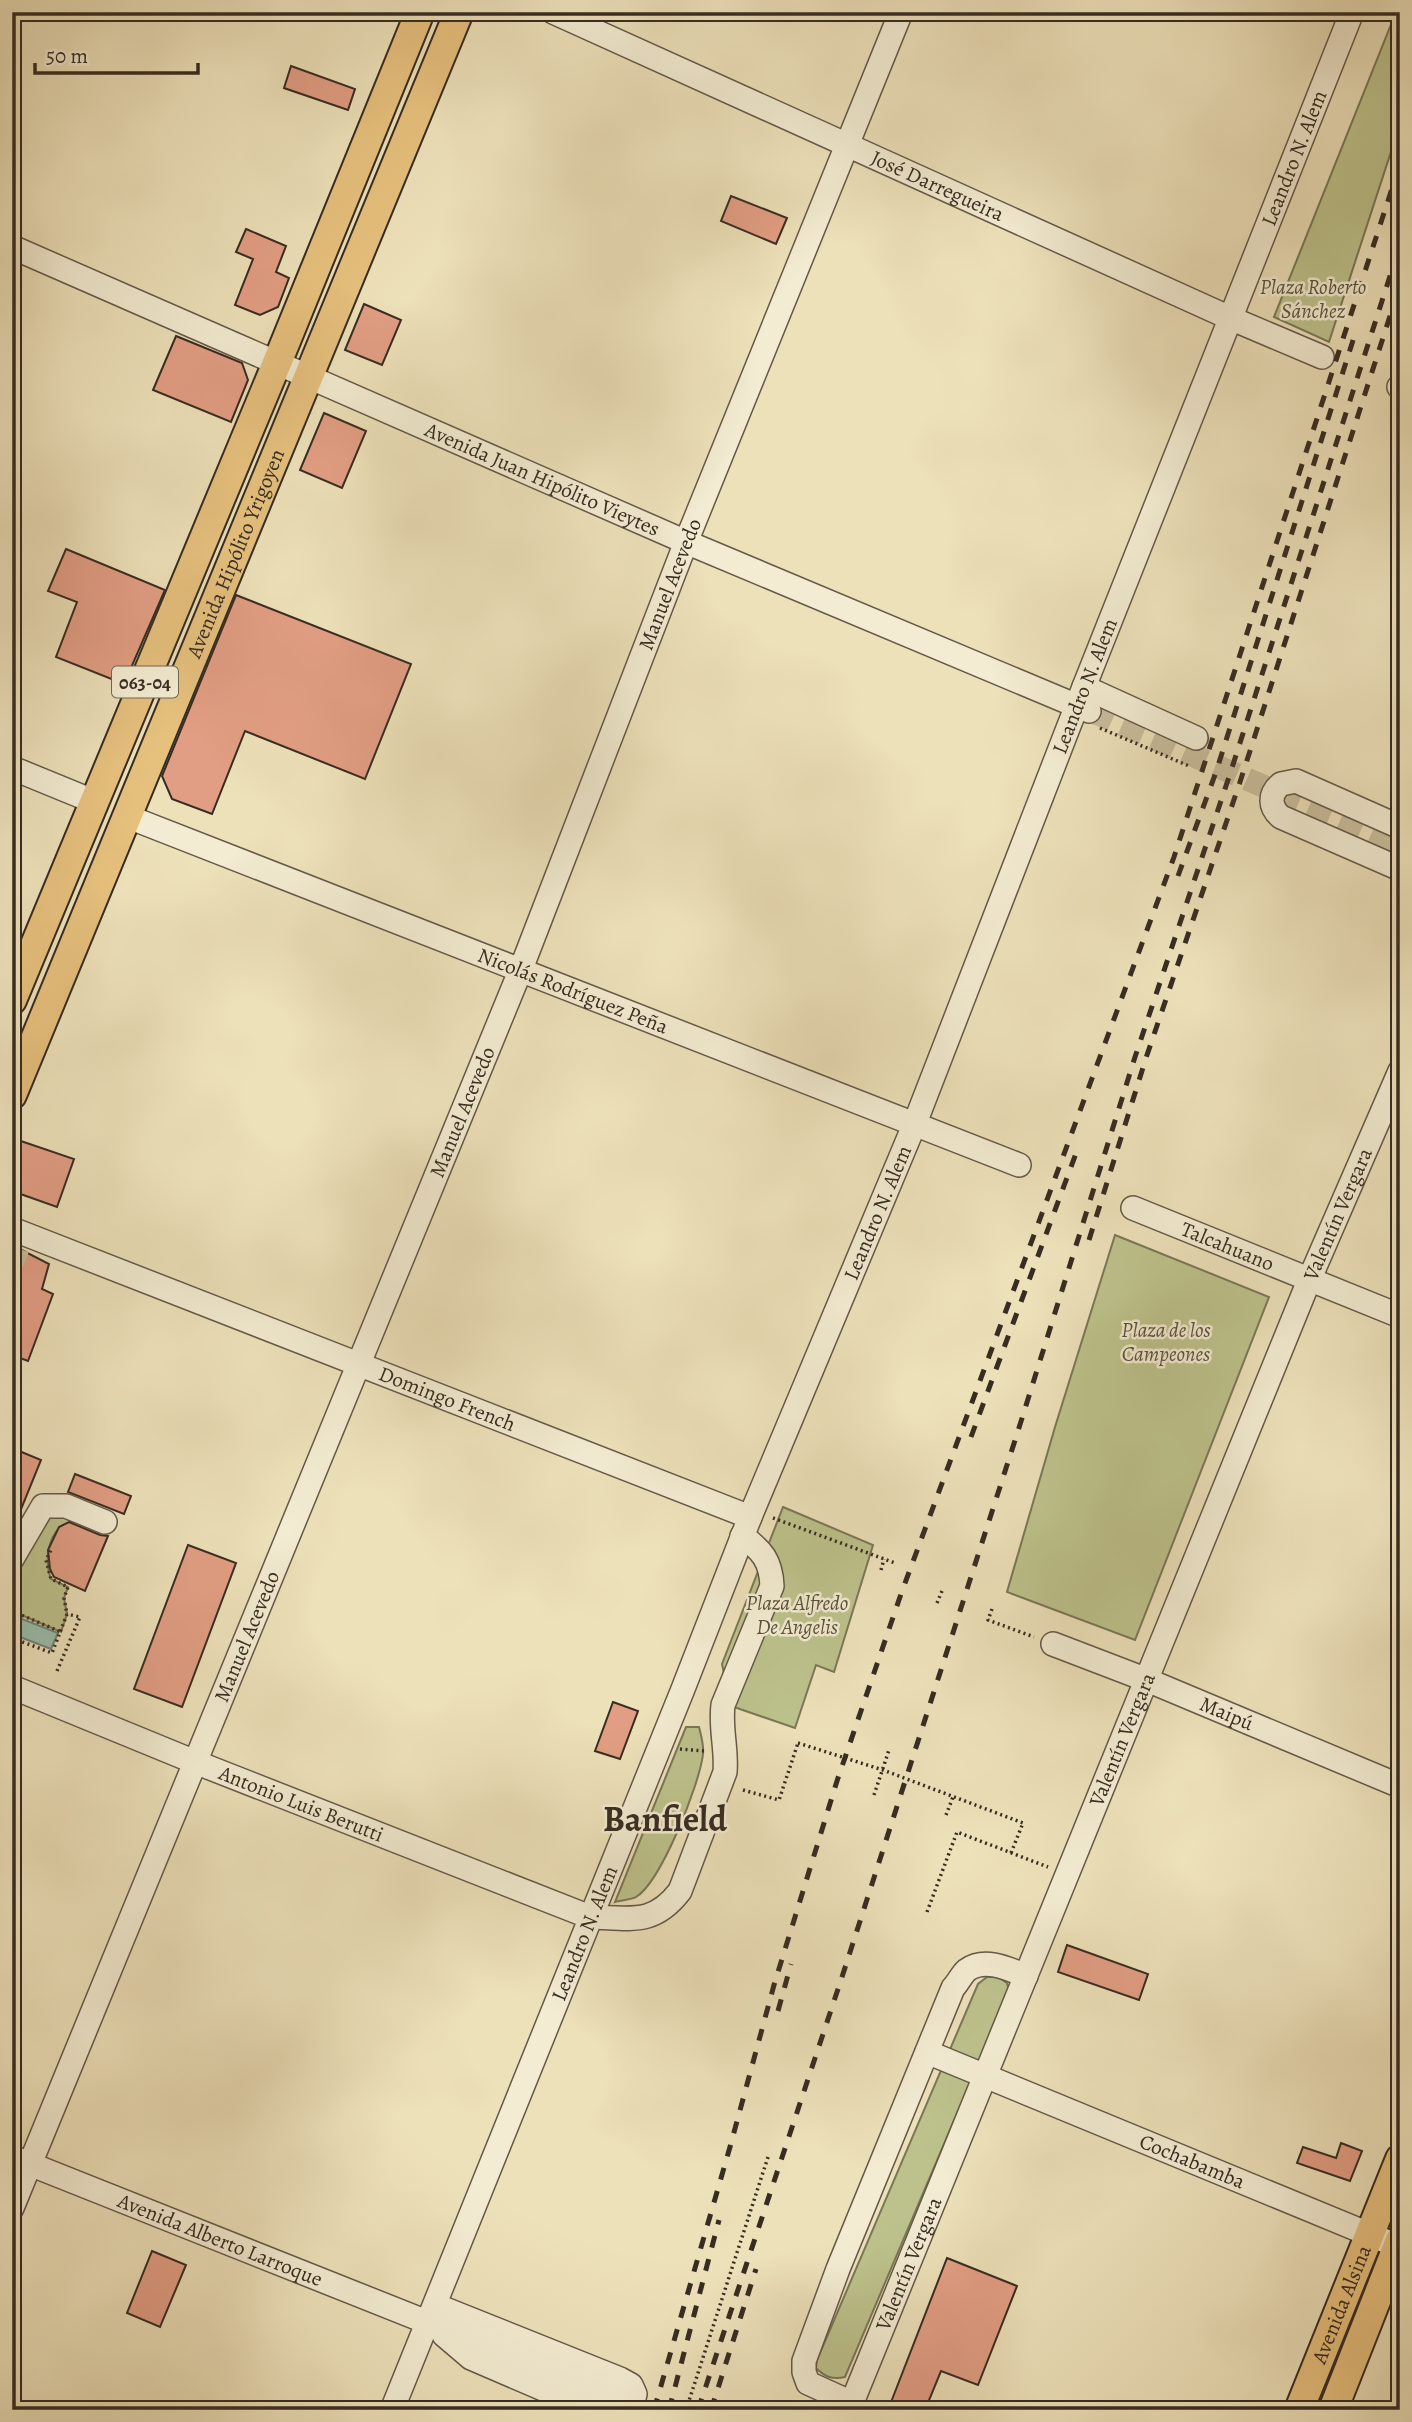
<svg xmlns="http://www.w3.org/2000/svg" width="1412" height="2422" viewBox="0 0 1412 2422" font-family="Alegreya,serif">
<style>
.green{fill:#bdc28c;stroke:#7a7757;stroke-width:2}
.water{fill:#99bead;stroke:#728475;stroke-width:2}
.building{fill:#e29e84;stroke:#372c22;stroke-width:2}
.lines{fill:none;stroke-linecap:round;stroke-linejoin:round}
.minor-tunnel{stroke:#c9bd9c;stroke-width:23;stroke-dasharray:23 11;stroke-linecap:butt}
.minor-casing{stroke:#645948;stroke-width:26}
.major-casing{stroke:#372c22;stroke-width:32}
.path{stroke:#372c22;stroke-width:3.5;stroke-dasharray:2 3.5;stroke-linecap:butt}
.minor{stroke:#f3ecd2;stroke-width:23}
.major{stroke:#e6c07d;stroke-width:28}
.rail{stroke:#372c22;stroke-width:5;stroke-dasharray:12 12;stroke-linecap:butt}
.path-bridge{stroke:#372c22;stroke-width:3.5;stroke-dasharray:2 3.5;stroke-linecap:butt}
.labels{text-anchor:middle;stroke-width:5;stroke-linejoin:round;paint-order:stroke}
.shield{fill:#f3ecd2;stroke:#6f6657;stroke-width:2}
.shield-label{font-size:19px;font-weight:bold;fill:#372c22}
.street-label{font-size:21px;fill:#372c22;stroke:#f3ecd2}
.park-label{font-size:21px;font-style:italic;fill:#58523c;stroke:#f3ecd2}
.town-label{font-size:35px;font-weight:bold;fill:#372c22;stroke:#f3ecd2}
</style>
<rect width="100%" height="100%" fill="#ede1ba"/>
<filter id="stains"><feTurbulence type="fractalNoise" baseFrequency=".00286" numOctaves="4"/><feColorMatrix values="0 0 0 0 .2 0 0 0 0 .09 0 0 0 0 .02 0 0 0 .5 -.17"/></filter>
<radialGradient id="worn" r=".72"><stop offset=".6" stop-color="#630" stop-opacity="0"/><stop offset="1" stop-color="#630" stop-opacity=".3"/></radialGradient>
<!-- green -->
<g class="green">
<path d="M1396,12h4v112l-71,218 -55,-25z"/>
<path d="M1115,1235l154,62 -134,343 -128,-48 48,-165z"/>
<path d="M43,1506l31,16c-25,2 -31,37 -23,57l17,8 -4,11 3,16 -6,18 -49,-21v-47z"/>
<path d="M783,1507l90,38 -39,127 -18,-7 -21,63 -64,-22 -9,-42z"/>
<path d="M686,1727h13c2,8 5,18 4,27 -3,29 -42,128 -67,143 -5,3 -15,3 -21,5z"/>
<path d="M987,1977h11l9,6 2,8 -164,386c-12,3 -20,0 -29,-9l1,-8 161,-376z"/>
</g>
<!-- water -->
<path class="water" d="M12,1615l46,18 -7,16 -39,-15z"/>
<!-- building -->
<g class="building">
<path d="M291,66l64,23 -7,21 -64,-22z"/>
<path d="M731,196l56,22 -11,26 -55,-23z"/>
<path d="M246,229l40,17 -10,26 13,6 -11,29 -18,8 -25,-10 18,-46 -17,-7z"/>
<path d="M364,304l37,16 -19,45 -37,-15z"/>
<path d="M176,336l66,27 6,17 -17,42 -78,-32z"/>
<path d="M324,413l42,18 -24,57 -42,-18z"/>
<path d="M66,549l99,41 -41,94 -68,-27 21,-55 -29,-11z"/>
<path d="M236,595l175,69 -46,115 -120,-48 -33,83 -40,-15 -10,-23z"/>
<path d="M12,1138l62,21 -17,48 -45,-16z"/>
<path d="M12,1245l37,19 -7,25 11,5 -25,67 -16,-6z"/>
<path d="M12,1448l29,12 -28,69h-1z"/>
<path d="M75,1474l56,22 -7,18 -56,-22z"/>
<path d="M69,1522l31,13 8,1 -23,55 -31,-14 -4,-8 -2,-19 11,-23z"/>
<path d="M188,1545l48,18 -54,144 -48,-18z"/>
<path d="M613,1702l25,9 -18,48 -25,-8z"/>
<path d="M1067,1945l81,29 -9,26 -81,-28z"/>
<path d="M1341,2143l21,8 -12,30 -53,-18 6,-16 33,11z"/>
<path d="M152,2251l34,14 -26,62 -33,-14z"/>
<path d="M947,2258l70,28 -39,99 -37,-14 -16,39h-37z"/>
</g>
<g class="lines">
<!-- minor-tunnel -->
<g class="minor-tunnel">
<path d="M1091,711l309,135"/>
<path d="M12,1263l6,-15"/>
</g>
<!-- minor casing -->
<g class="minor-casing">
<g id="minor">
<path id="s1" d="M553,12l677,306 92,39"/>
<path id="s2" d="M12,247l674,295 403,169"/>
<path d="M1399,387l1,1"/>
<path d="M1084,687l112,51"/>
<path d="M12,768l83,34"/>
<path id="s3" d="M126,816l893,349"/>
<path d="M1400,827l-104,-46 -15,3c-12,10 -12,23 0,33l119,52"/>
<path id="s4" d="M1133,1208l267,108"/>
<path id="s5" d="M12,1229l738,288"/>
<path d="M12,1559l31,-53h23l39,16"/>
<path id="s6" d="M1053,1644l94,36 253,106"/>
<path id="s7" d="M12,1687l183,75 395,155c41,1 63,9 90,-26l45,-119c2,-23 -5,-44 -2,-67l49,-119c-1,-25 -10,-36 -30,-50"/>
<path id="s8" d="M927,2052l473,195"/>
<path id="s9" d="M12,2157l455,181 150,63"/>
<path id="s10" d="M12,2208l509,-1239 165,-427 215,-530"/>
<path d="M435,2305l185,74 11,6 4,9 -4,16"/>
<path d="M444,2335l27,23 121,52"/>
<path d="M852,2403l-44,-20 -4,-11v-11l34,-92 115,-281c5,-5 9,-14 14,-18 18,-13 42,-1 59,6"/>
<path id="s11" d="M392,2410l291,-721 67,-172 165,-394 169,-436 268,-675"/>
<path id="s12" d="M849,2410l461,-1132 90,-207"/>
</g>
</g>
<!-- major casing -->
<g class="major-casing">
<g id="major">
<path d="M12,1000l267,-642 141,-346"/>
<path id="s13" d="M12,1095l447,-1083"/>
<path id="s14" d="M1299,2410l101,-251"/>
<path d="M1333,2410l67,-170"/>
</g>
</g>
<!-- path -->
<g class="path">
<path d="M1100,728l89,38"/>
<path d="M773,1518l122,45"/>
<path d="M881,1570l3,-11"/>
<path d="M937,1603l5,-12"/>
<path d="M992,1609l-4,11 46,17"/>
<path d="M12,1611l49,21"/>
<path d="M12,1638l40,15 15,-39 -3,-16 4,-11 -17,-8 -5,-19 5,-10"/>
<path d="M57,1671l23,-54 -13,-3"/>
<path d="M680,1749l24,2"/>
<path d="M743,1790l36,10 19,-57"/>
<path d="M874,1795l15,-45"/>
<path d="M946,1815l7,-18"/>
<path d="M1011,1853l12,-30"/>
<path d="M927,1912l30,-80 91,35"/>
<path d="M686,2410l83,-256"/>
</g>
<!-- minor -->
<use href="#minor" class="minor"/>
<!-- major -->
<use href="#major" class="major"/>
<!-- rail -->
<g class="rail">
<path d="M1178,876l38,-104 139,-438"/>
<path d="M1089,1240l57,-182 94,-276 160,-497"/>
<path d="M971,1437l107,-289"/>
<path d="M778,2011l13,-47"/>
<path d="M654,2410l76,-263 44,-162 63,-204 64,-187 273,-737 226,-693"/>
<path d="M669,2410l50,-190"/>
<path d="M698,2410l144,-433 176,-546 117,-374 94,-280 171,-532"/>
<path d="M711,2410l45,-141"/>
</g>
<!-- path-bridge -->
<path class="path-bridge" d="M798,1743l85,27 140,53"/>
</g>
<g class="labels">
<!-- shield labels -->
<rect class="shield" x="112" y="666.5" width="66" height="31" rx="5"/>
<g class="shield-label">
<text x="145" y="689">063-04</text>
</g>
<!-- street labels -->
<g class="street-label">
<text dy="7" stroke="none"><textPath href="#s11" startOffset="2426">Leandro N. Alem</textPath></text>
<text dy="7" stroke="none"><textPath href="#s1" startOffset="422">José Darregueira</textPath></text>
<text dy="7" stroke="none"><textPath href="#s2" startOffset="579">Avenida Juan Hipólito Vieytes</textPath></text>
<text dy="7" stroke="none"><textPath href="#s13" startOffset="586">Avenida Hipólito Yrigoyen</textPath></text>
<text dy="7" stroke="none"><textPath href="#s10" startOffset="1752">Manuel Acevedo</textPath></text>
<text dy="7" stroke="none"><textPath href="#s11" startOffset="1858">Leandro N. Alem</textPath></text>
<text dy="7" stroke="none"><textPath href="#s3" startOffset="480">Nicolás Rodríguez Peña</textPath></text>
<text dy="7" stroke="none"><textPath href="#s10" startOffset="1185">Manuel Acevedo</textPath></text>
<text dy="7" stroke="none"><textPath href="#s11" startOffset="1292">Leandro N. Alem</textPath></text>
<text dy="7" stroke="none"><textPath href="#s12" startOffset="1292">Valentín Vergara</textPath></text>
<text dy="7" stroke="none"><textPath href="#s4" startOffset="102">Talcahuano</textPath></text>
<text dy="7" stroke="none"><textPath href="#s5" startOffset="467">Domingo French</textPath></text>
<text dy="7" stroke="none"><textPath href="#s10" startOffset="618">Manuel Acevedo</textPath></text>
<text dy="7" stroke="none"><textPath href="#s6" startOffset="187">Maipú</textPath></text>
<text dy="7" stroke="none"><textPath href="#s12" startOffset="724">Valentín Vergara</textPath></text>
<text dy="7" stroke="none"><textPath href="#s7" startOffset="312">Antonio Luis Berutti</textPath></text>
<text dy="7" stroke="none"><textPath href="#s11" startOffset="514">Leandro N. Alem</textPath></text>
<text dy="7" stroke="none"><textPath href="#s8" startOffset="287">Cochabamba</textPath></text>
<text dy="7" stroke="none"><textPath href="#s9" startOffset="224">Avenida Alberto Larroque</textPath></text>
<text dy="7" stroke="none"><textPath href="#s12" startOffset="158">Valentín Vergara</textPath></text>
<text dy="7" stroke="none"><textPath href="#s14" startOffset="114">Avenida Alsina</textPath></text>
</g>
<!-- park labels -->
<g class="park-label">
<text x="1313" y="294">Plaza Roberto<tspan x="1313" dy="24">Sánchez</tspan></text>
<text x="1166" y="1337">Plaza de los<tspan x="1166" dy="24">Campeones</tspan></text>
<text x="797" y="1610">Plaza Alfredo<tspan x="797" dy="24">De Angelis</tspan></text>
</g>
<!-- town labels -->
<g class="town-label">
<text x="665" y="1831">Banfield</text>
</g>
</g>
<!-- margin -->
<rect width="1412" height="2422" fill="none" stroke="#ede1ba" stroke-width="42"/>
<rect x="14" y="14" width="1384" height="2394" fill="none" stroke="#372c22" stroke-width="3.5"/>
<rect x="21" y="21" width="1370" height="2380" fill="none" stroke="#372c22" stroke-width="2"/>
<!-- scale -->
<path d="M35 63v10h163v-10" fill="none" stroke="#372c22" stroke-width="3.5"/>
<text x="46" y="63" font-size="21" fill="#372c22" stroke="#f3ecd2" stroke-width="5" paint-order="stroke">50 m</text>
<rect width="100%" height="100%" filter="url(#stains)"/>
<rect width="100%" height="100%" fill="url(#worn)"/>
</svg>
